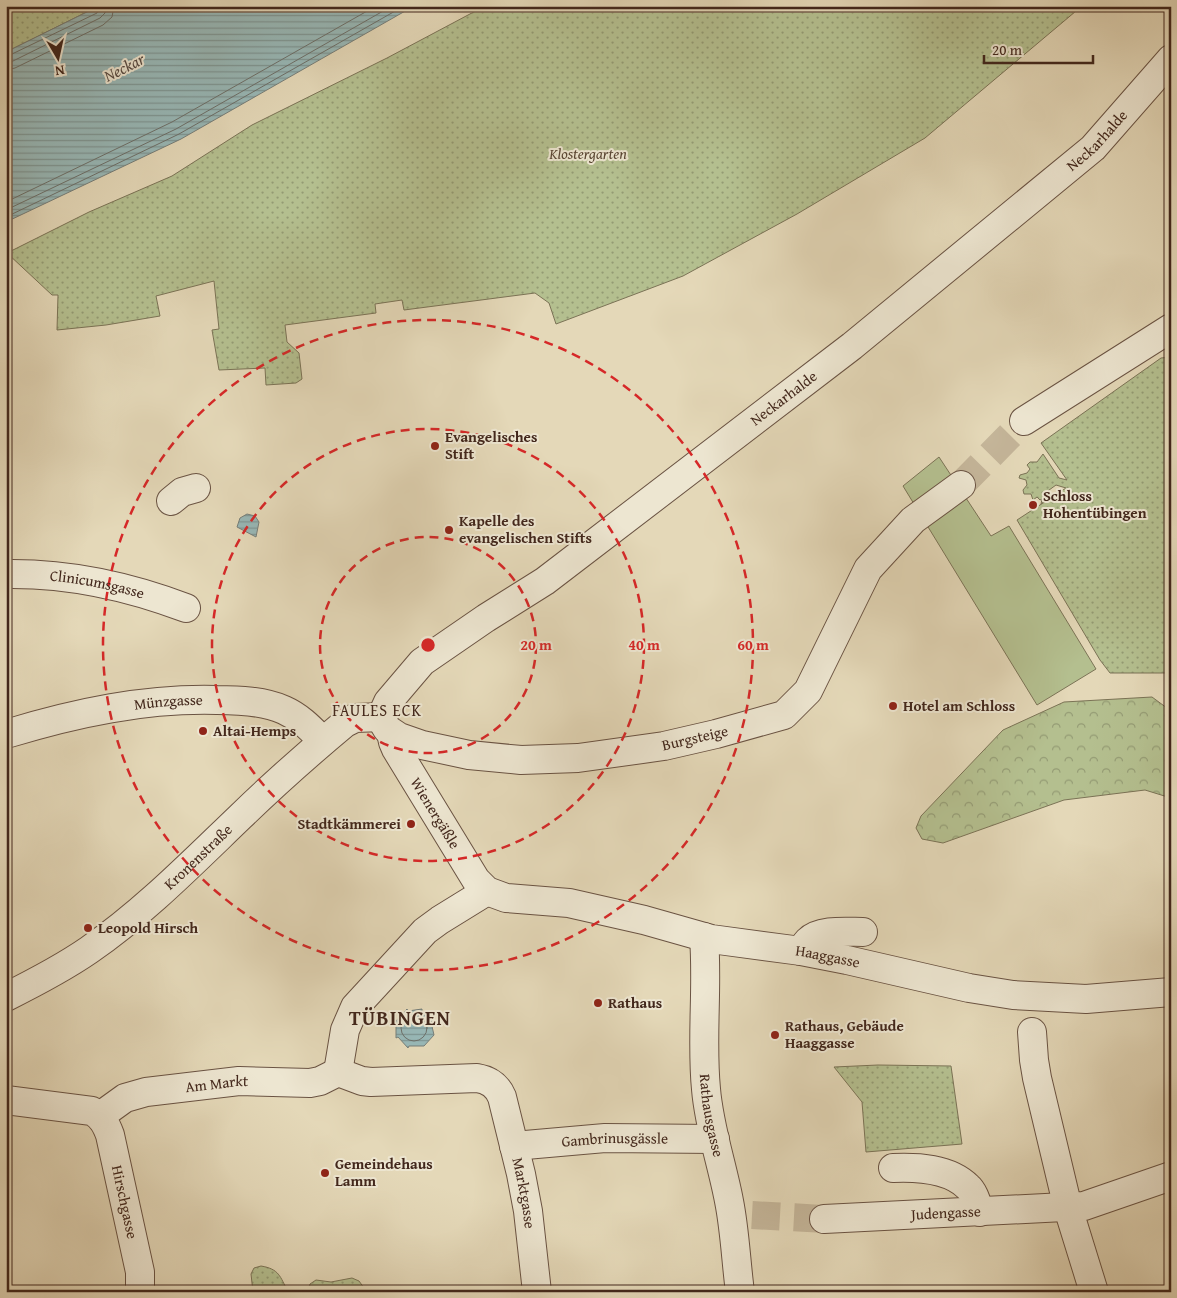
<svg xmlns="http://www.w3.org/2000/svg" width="1177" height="1298" viewBox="0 0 1177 1298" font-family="'Gentium Book Plus',serif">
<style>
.grass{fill:#b4bf8f;stroke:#7b7356}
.forest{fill:url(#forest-crowns);stroke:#7b7356}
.park{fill:url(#park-dots);stroke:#7b7356}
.water{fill:url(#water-rules);stroke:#767e79}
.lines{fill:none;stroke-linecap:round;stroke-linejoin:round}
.shore{stroke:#6d706a;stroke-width:1}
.minor-tunnel{stroke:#c4b599;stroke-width:28;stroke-dasharray:28 14;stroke-linecap:butt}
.minor-casing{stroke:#6a5343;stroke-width:30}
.minor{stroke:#ede6d1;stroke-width:28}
.ring{fill:none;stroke:#d62828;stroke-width:2.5;stroke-dasharray:9 6}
.poi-dot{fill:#8f2418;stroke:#ede6d1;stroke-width:2}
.labels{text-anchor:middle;stroke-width:4;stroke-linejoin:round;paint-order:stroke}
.street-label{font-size:15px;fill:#42271c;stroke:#ede6d1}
.park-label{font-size:15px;font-style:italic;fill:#594533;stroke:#ede6d1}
.poi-label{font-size:15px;font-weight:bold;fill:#42271c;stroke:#ede6d1;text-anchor:start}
.water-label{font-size:16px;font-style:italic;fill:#584b43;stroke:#ede6d1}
.neighbourhood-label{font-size:16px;letter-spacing:1px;fill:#42271c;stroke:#ede6d1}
.district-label{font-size:20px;font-weight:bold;letter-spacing:1px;fill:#42271c;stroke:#ede6d1}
.centre{fill:#d62828;stroke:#ede6d1;stroke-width:2.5}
.ring-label{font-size:15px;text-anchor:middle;font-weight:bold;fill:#d62828;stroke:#ede6d1;stroke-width:4;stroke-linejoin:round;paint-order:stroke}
</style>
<defs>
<pattern id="forest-crowns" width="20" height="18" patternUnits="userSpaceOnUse" patternTransform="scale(1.25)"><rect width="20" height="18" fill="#b4bf8f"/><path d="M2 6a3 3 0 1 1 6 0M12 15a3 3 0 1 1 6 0" fill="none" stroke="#949b74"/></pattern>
<pattern id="park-dots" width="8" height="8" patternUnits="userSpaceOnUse" patternTransform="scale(1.25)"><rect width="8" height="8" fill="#b4bf8f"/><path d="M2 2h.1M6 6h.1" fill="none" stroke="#949b74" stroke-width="1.8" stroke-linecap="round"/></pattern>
<pattern id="water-rules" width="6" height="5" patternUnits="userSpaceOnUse" patternTransform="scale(1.25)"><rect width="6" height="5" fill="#98b8b7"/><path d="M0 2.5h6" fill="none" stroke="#7e9694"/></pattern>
</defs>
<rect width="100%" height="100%" fill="#e4d8b8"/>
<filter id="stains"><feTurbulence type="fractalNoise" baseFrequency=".004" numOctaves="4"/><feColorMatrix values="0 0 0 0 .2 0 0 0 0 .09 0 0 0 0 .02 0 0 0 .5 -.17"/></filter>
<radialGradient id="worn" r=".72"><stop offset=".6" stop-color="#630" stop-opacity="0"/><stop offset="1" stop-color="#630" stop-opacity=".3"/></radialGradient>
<!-- grass -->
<path class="grass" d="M939,457l52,79 18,-10 87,143 -59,36 -134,-219z"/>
<!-- forest -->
<path class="forest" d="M1152,697l19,14v87l-26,-8 -81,10 -121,43 -21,-4 -6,-11 5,-12 82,-86 61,-28z"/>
<!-- park -->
<g class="park">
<path d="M6,6h93l-93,46z"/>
<path d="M485,6h597l-157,132 -128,76 -114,62 -127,48 -7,-21 -14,-10 -131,17 -2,-10 -27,4 1,9 -91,12 2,17 12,11 3,26 -6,4 -30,2 -1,-17 -46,2 -7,-40 7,-1 -5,-48 -58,15 4,20 -54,9 -49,5 1,-35h-6l-45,-42 82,-41 83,-36 80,-51 135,-67z"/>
<path d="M1171,357v316h-61l-10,-13 -83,-140 49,-32 -10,-3 -11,8v5h4l-8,6 1,-5 -2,1 -3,-3 -4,3 -2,-6h-7l-1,-4 4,-5 -1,-5 -7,-2 1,-3 7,-2 3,-4 -3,-4 3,-3h7l6,-8 16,24 8,2 -26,-37 120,-85z"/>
<path d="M878,1065l73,1 11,78 -96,8 -4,-50 -28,-35z"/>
<path d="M261,1266c18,3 19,10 27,26h-35l-2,-18 3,-6z"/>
<path d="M352,1278l7,3 8,11h-59l2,-8 6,-4 15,2z"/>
</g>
<!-- water -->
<g class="water">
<path d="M99,6h315l-233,133 -175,83v-170z"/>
<path d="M247,514l8,2 4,6 -3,15 -19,-10 3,-9z"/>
<path d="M407,1009l1,2 14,-2v2l9,8h2v1l-2,2 3,13 -10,11h-15l-1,2 -10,-11 -2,1v-15l-1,-1z"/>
</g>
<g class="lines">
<!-- shore -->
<g class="shore">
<path d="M6,56l4,-1 87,-42 3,-7"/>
<path d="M6,62l7,-1 87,-43 5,-5 1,-7"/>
<path d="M6,70l9,-2 88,-43 9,-8 2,-11"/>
<path d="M6,202l166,-80 204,-116"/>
<path d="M6,210l170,-81 216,-123"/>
<path d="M6,217l173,-83 225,-128"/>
<circle cx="414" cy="1028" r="13"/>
</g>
<!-- minor-tunnel -->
<g class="minor-tunnel">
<path d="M961,485l63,-64"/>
<path d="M752,1215l72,4"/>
</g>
<!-- minor casing -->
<g class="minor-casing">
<g id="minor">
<path d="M1024,421l147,-93"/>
<path id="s1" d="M961,485l-48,35 -45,49 -60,122 -24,24 -68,19 -52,12 -86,12 -57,2 -52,-5 -47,-10 -23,-8 -12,-8 -3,-5 -1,-11 5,-11 34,-40 64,-44 59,-37 307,-235 241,-198 78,-89"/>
<path d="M171,501l11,-9 14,-4"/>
<path id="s2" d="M6,574c62,-1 122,12 180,34"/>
<path id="s3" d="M391,733l2,9 3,7 80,131 11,11 19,7 63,5 75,17 67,19 90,12 46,9 122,28 44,7 73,4 85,-7"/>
<path id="s4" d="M6,734c69,-21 139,-36 211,-34 22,0 47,1 67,10 16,7 27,19 39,31"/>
<path id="s5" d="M704,937c4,51 -3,102 2,152 3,38 16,75 23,112 6,30 7,61 11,91"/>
<path d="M801,951c2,-3 4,-7 7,-10 12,-12 39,-9 55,-9"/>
<path id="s6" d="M6,997c28,-14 57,-29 83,-47 55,-38 103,-87 151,-133 34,-33 69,-64 105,-94l10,-5 28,-1"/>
<path d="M1032,1032l2,28 3,18 31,130 26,84"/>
<path d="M338,1072l7,-42 10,-23 70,-76 15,-11 47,-29"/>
<path id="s7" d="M6,1100l86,11c10,6 14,13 18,24l30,137v20"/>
<path id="s8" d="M100,1116l25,-18 21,-6 93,-11 71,2 10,-2 18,-9 24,9 9,1 106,-4c12,2 20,7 25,19l19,77 7,37 9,81"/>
<path id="s9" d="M514,1146l91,-8 110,1"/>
<path d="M893,1168c24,-1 56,0 75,19 6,5 9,17 12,25"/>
<path id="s10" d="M824,1219l260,-13 87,-30"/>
</g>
</g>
<!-- minor -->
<use href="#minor" class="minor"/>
</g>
<!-- distance rings -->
<g class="ring">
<circle cx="428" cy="645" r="108"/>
<circle cx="428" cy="645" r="216"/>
<circle cx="428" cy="645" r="325"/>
</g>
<!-- markers -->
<g class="poi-dot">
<circle cx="435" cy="446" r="5"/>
<circle cx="1033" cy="505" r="5"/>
<circle cx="449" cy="530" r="5"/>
<circle cx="893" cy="706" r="5"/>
<circle cx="203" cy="731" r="5"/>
<circle cx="411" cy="824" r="5"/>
<circle cx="88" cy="928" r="5"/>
<circle cx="598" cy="1003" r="5"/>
<circle cx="775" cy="1035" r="5"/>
<circle cx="325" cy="1173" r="5"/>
</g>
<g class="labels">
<!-- street labels -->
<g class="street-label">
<text dy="5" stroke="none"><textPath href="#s1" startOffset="1638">Neckarhalde</textPath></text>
<text dy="5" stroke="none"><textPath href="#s1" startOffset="1232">Neckarhalde</textPath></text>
<text dy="5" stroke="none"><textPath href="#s2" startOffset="92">Clinicumsgasse</textPath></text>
<text dy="5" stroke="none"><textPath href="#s4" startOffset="166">Münzgasse</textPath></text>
<text transform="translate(695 738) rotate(-13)" y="5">Burgsteige</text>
<text dy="5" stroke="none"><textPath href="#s3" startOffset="92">Wienergäßle</textPath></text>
<text dy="5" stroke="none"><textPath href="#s6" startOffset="239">Kronenstraße</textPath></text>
<text dy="5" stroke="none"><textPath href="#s3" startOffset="534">Haaggasse</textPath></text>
<text dy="5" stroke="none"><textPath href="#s8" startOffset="124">Am Markt</textPath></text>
<text dy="5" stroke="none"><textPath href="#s5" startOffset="179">Rathausgasse</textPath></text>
<text dy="5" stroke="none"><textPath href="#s9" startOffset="101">Gambrinusgässle</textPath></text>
<text dy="5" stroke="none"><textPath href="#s8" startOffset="520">Marktgasse</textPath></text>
<text dy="5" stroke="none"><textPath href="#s7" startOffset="186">Hirschgasse</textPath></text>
<text dy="5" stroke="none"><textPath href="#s10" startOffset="122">Judengasse</textPath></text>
</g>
<!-- park labels -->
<g class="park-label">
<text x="588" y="159">Klostergarten</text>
</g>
<!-- poi labels -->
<g class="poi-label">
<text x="445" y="442">Evangelisches<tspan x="445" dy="17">Stift</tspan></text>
<text x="1043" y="501">Schloss<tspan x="1043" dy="17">Hohentübingen</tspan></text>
<text x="459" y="526">Kapelle des<tspan x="459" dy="17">evangelischen Stifts</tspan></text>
<text x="903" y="711">Hotel am Schloss</text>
<text x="213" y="736">Altai-Hemps</text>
<text x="401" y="829" text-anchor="end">Stadtkämmerei</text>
<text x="98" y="933">Leopold Hirsch</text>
<text x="608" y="1008">Rathaus</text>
<text x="785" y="1031">Rathaus, Gebäude<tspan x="785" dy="17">Haaggasse</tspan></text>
<text x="335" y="1169">Gemeindehaus<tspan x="335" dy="17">Lamm</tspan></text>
</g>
<!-- water labels -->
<g class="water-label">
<text transform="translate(124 67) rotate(-27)" y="6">Neckar</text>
</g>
<!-- neighbourhood labels -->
<g class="neighbourhood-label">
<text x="377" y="716">FAULES ECK</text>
</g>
<!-- district labels -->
<g class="district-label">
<text x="400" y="1025">TÜBINGEN</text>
</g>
</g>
<circle cx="428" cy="645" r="8" class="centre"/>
<g class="ring-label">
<text x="536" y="650">20 m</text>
<text x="644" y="650">40 m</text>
<text x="753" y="650">60 m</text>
</g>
<!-- margin -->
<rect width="1177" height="1298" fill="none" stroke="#e4d8b8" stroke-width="25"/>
<rect x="8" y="8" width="1162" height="1283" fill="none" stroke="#42271c" stroke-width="2.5"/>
<rect x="12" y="12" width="1152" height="1273" fill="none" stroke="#42271c"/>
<!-- north arrow -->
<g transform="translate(58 58) rotate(171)" stroke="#ede6d1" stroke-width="4" paint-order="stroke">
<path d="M0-4L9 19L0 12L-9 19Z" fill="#42271c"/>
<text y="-8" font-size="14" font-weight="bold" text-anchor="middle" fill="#42271c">N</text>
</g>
<!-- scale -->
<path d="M984 55v8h109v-8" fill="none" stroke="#42271c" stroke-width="2.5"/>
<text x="992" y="55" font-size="15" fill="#42271c" stroke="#ede6d1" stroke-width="4" paint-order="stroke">20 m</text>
<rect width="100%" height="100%" filter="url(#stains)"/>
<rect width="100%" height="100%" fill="url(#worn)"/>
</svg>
